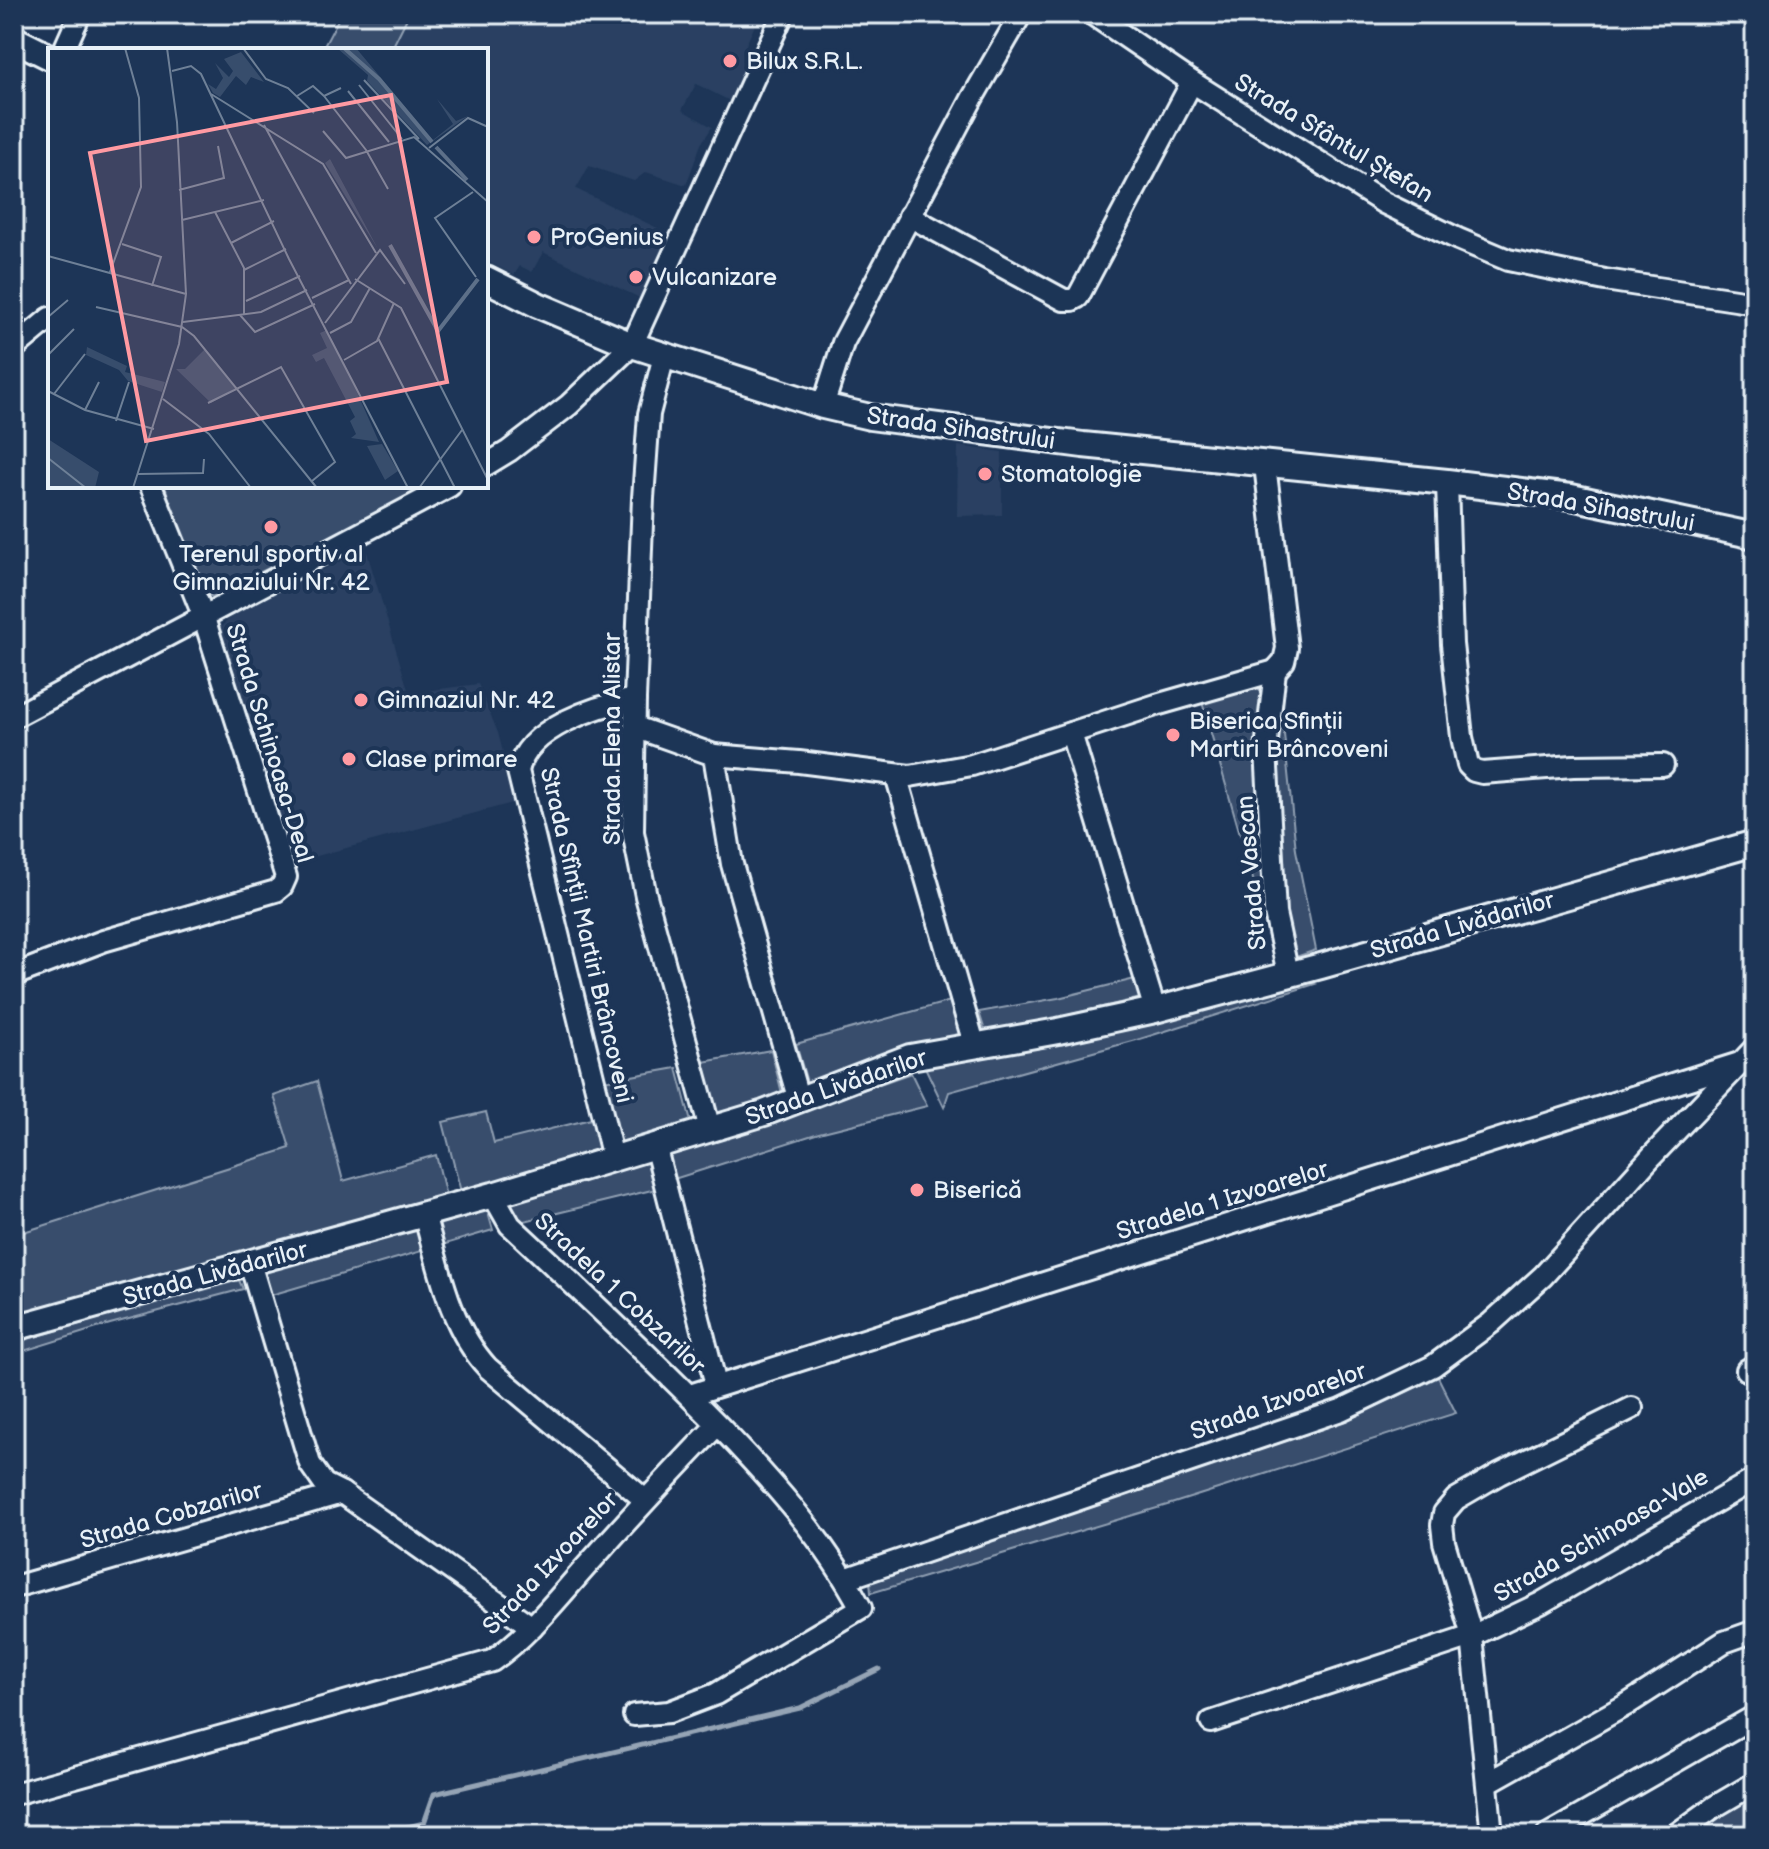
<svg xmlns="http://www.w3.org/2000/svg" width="1769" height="1849" viewBox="0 0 1769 1849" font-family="'Balsamiq Sans',sans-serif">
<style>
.built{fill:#2a4162}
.green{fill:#374d6c;stroke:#909fb2;stroke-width:2}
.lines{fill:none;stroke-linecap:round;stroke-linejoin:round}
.stream{stroke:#95a4b5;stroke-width:5}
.minor-casing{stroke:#e8f1f8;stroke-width:26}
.tertiary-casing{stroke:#e8f1f8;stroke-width:30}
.minor{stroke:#1d3557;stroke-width:20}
.tertiary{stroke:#1d3557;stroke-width:24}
.poi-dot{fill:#ff9aa2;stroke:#1d3557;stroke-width:3}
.labels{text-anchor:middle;stroke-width:8;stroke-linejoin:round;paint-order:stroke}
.poi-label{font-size:24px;fill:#e8f1f8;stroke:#1d3557;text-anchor:start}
.street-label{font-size:24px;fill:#e8f1f8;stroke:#1d3557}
.inset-river{fill:none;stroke:#5d7089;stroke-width:4}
.inset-road{fill:none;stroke:#6e8097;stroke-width:2}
.view{fill:#ff9aa2;fill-opacity:0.15;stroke:#ff9aa2;stroke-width:4}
.inset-edge{fill:none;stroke:#e8f1f8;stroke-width:4}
</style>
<rect width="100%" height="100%" fill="#1d3557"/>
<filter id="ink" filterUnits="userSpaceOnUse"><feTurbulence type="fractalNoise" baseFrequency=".0125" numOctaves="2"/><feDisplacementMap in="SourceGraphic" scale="16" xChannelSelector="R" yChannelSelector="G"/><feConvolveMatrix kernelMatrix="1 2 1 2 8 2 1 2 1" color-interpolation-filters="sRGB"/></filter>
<g filter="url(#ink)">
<!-- built -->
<g class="built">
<path d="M409,14h351l-16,35 12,8 -20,47 -40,-20 -14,26 30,17 -11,17 -15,41 -40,-13 -12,9 -45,-15 -13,23 94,45 -30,64 -97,-46 -11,20 -12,-6 -6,9 -28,-14v-211h-96z"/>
<path d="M958,446l44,6v63l-45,1z"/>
<path d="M366,549l43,144 69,-9 20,49 18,69 -225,61 -43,-132 2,-8 -2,-11 -9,-4 -23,-70 3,-10 25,-21z"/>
</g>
<!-- green -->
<g class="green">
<path d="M341,14h68l-18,36h-69z"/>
<path d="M165,486h264l-217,111 -19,-15z"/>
<path d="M1279,686l17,164 20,100 -20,7 -8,-12 -5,-50 -6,-161z"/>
<path d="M1249,689l18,2 9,268 -74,-257z"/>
<path d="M1135,979l6,19 -155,36 -7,-22 79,-14z"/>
<path d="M1300,979l15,5 -175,55 -191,53 -5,15 -20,-42z"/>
<path d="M954,1000l8,38 -65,10 -89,38 -12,-42z"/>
<path d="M771,1050l12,47 -71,23 -15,-57z"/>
<path d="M677,1068l15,58 -74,21 -15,-66z"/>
<path d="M911,1073l16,33 -108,27 -145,46 -7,-26 92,-27z"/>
<path d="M317,1081l26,100 93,-26 10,41 -432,119v-80l276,-87 -16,-52z"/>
<path d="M486,1112l8,31 101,-25 9,31 -143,43 -18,-70z"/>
<path d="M649,1159l7,30 -140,34 -10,-24z"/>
<path d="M486,1206l7,24 -222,65 -7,-25z"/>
<path d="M238,1278l5,11 -133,35 -96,30v-11z"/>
<path d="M1438,1377l18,36 -282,90 -303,90 -1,-12 25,-10 448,-149z"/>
<path d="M1755,1793v42h-65l22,-16z"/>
</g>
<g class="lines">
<!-- stream -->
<path class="stream" d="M375,1835l49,-12 10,-29 366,-86 79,-39"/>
<!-- minor casing -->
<g class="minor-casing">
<g id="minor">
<path d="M1092,14l100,68 192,121 74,36 50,21 97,20 150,23"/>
<path d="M64,50l16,-36"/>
<path d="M909,216l155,84h8l6,-3 114,-215"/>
<path d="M14,348l36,-30"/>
<path d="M664,356l-15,58 -6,84 -8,201 -2,133 13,64 64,233"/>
<path d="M823,406l20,-63 130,-246 48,-83"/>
<path d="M486,465l23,-14 60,-46 63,-60 151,-331"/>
<path d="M1265,465l22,183 -3,13 -9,10"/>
<path d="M1447,482l5,162 10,93 6,28 6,6 8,2 91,-7 90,-1"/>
<path d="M1275,671l-9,78 9,164 13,61"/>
<path d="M14,717l436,-231"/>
<path d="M635,727l79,28 85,7 111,14 62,-11 184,-60 119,-34"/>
<path d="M1071,733l84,277"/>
<path d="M714,755l18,109 67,237"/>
<path d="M896,775l79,272"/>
<path d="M14,975l89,-34 173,-50 6,-5 4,-9 -83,-262 -52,-129"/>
<path d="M655,1145l61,240"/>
<path d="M613,1158l-95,-387c9,-43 77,-65 117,-72"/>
<path d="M493,1195l17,30c71,66 142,133 210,202 53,55 105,113 141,181l-145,86 -47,18 -35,3"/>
<path d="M424,1214c15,53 25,112 64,154l157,132"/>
<path d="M250,1263l60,201 14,20 18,9 190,134"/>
<path d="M1747,1370l8,-5"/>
<path d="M690,1395l1053,-333"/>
<path d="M845,1579l496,-169 92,-44 58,-43 52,-47 108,-119 104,-109"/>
<path d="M14,1587l328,-94"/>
<path d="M1211,1722l261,-86 69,-33 214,-124"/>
<path d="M1487,1783l139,-78 98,-63 31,-11"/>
<path d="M14,1794l478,-133c39,-27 68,-66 100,-101 41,-46 83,-91 125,-135"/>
<path d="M1492,1835l-20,-199 -28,-94 -2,-17 2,-12 12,-14 43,-25 133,-66"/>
<path d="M1547,1835l208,-119"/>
<path d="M1675,1835l39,-28 41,-24"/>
</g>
</g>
<!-- tertiary casing -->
<g class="tertiary-casing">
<g id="tertiary">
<path d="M14,39l36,18"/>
<path d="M486,279l52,26 94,40 191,61 47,11 213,28 364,37 124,15 184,39"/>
<path d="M14,1328l479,-133 271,-82 146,-56 148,-26 97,-21 166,-44 434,-123"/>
</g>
</g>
<!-- minor -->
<use href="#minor" class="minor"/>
<!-- tertiary -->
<use href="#tertiary" class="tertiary"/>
</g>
</g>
<!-- markers -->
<g class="poi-dot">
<circle cx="730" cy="61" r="8"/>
<circle cx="534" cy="237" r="8"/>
<circle cx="636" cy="277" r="8"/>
<circle cx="985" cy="474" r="8"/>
<circle cx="271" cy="527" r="8"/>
<circle cx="361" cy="700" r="8"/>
<circle cx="1173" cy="735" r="8"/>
<circle cx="349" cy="759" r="8"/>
<circle cx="917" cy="1190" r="8"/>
</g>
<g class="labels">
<!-- poi labels -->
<g class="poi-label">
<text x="746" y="69">Bilux S.R.L.</text>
<text x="550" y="245">ProGenius</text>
<text x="652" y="285">Vulcanizare</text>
<text x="1001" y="482">Stomatologie</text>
<text x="271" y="562" text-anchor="middle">Terenul sportiv al<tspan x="271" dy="28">Gimnaziului Nr. 42</tspan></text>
<text x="377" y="708">Gimnaziul Nr. 42</text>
<text x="1189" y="729">Biserica Sfinții<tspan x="1189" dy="28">Martiri Brâncoveni</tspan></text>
<text x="365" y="767">Clase primare</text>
<text x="933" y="1198">Biserică</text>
</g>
<!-- street labels -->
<g class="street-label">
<text transform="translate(1334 138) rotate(31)" y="8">Strada Sfântul Ștefan</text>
<text transform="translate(961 428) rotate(8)" y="8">Strada Sihastrului</text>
<text transform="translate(1601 507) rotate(10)" y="8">Strada Sihastrului</text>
<text transform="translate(612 739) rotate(-90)" y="8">Strada Elena Alistar</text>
<text transform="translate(270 743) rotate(73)" y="8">Strada Schinoasa-Deal</text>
<text transform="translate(1251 873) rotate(-95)" y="8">Strada Vascan</text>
<text transform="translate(1462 925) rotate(-16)" y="8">Strada Livădarilor</text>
<text transform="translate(587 935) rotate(77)" y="8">Strada Sfînții Martiri Brâncoveni</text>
<text transform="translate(836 1087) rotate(-19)" y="8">Strada Livădarilor</text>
<text transform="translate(1222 1200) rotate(-17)" y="8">Stradela 1 Izvoarelor</text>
<text transform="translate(215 1273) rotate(-15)" y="8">Strada Livădarilor</text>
<text transform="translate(620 1293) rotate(43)" y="8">Stradela 1 Cobzarilor</text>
<text transform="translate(1278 1401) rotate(-20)" y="8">Strada Izvoarelor</text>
<text transform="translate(171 1515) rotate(-16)" y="8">Strada Cobzarilor</text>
<text transform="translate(1601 1535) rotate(-30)" y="8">Strada Schinoasa-Vale</text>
<text transform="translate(550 1563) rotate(-47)" y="8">Strada Izvoarelor</text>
</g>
</g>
<!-- overview -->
<g transform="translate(48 48)">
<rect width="440" height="440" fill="#1d3557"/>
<path d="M289,0h19l77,92 20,-16 -16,-25 19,22 12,-5 -41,29 -60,-64 1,-6zM193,4l23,30 -13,-5 -5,8 -10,-9 -16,21 -7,-4 -5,-9 8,5 7,-11 -8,-15 14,14 4,-6 -9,-12zM282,111l23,43 25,47 -53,-86zM279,282l29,60 23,52 -28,-4 5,-4 -6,-13 5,-4 -31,-59 -8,4 -4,-7 15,-7 -7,-15zM39,299l40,19 -2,6 40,10 -3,10 -34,-11 -9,-11 -33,-15zM157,301l31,39 -25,15 -35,-34h9zM0,391l51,33 -4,16h-47zM334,396l16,27 -13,9 -18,-34z" fill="#374d6c"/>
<path class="inset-river" d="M296,0l35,31 53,63M388,99l31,33M342,197l48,86 40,-52"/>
<path class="inset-road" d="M195,0l23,31 22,9 26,25M124,23l19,-5 10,8 88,185 119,229M316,32l55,59M311,37l43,54M300,43l41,51M163,46l112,70 53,89M249,48l16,-10 11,10 17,-8M276,48l42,54 22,39M216,77l87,159M275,83l23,27 68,-21 74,65M381,100l39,-30 20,9M131,142l45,-12 -6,-32M425,144l-38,26 41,59M167,164l29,56v46M134,172l82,-20M183,195l43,-22M74,196l39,13 -9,29M0,208l138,38M196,222l42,-21M62,224l31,-85 -2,-89 -14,-50M307,231l46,29 87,172M264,250l37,-18M198,253l54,-25M48,259l86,20 12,9 123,152M192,267l15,17 60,-28M0,269l20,-17M135,274l78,-10 46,-22M277,275l55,-73 25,34M282,285l21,-11 19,-34M330,290l77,150M0,307l26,-26M296,312l33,-19 17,-38M0,343l37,19 69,19M6,346l31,-40M115,351l46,35 42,54M160,355l73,-36 54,95 -23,19M37,362l14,-28M68,373l13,-39M0,410l38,30M90,426l65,-1 1,-14M85,440l46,-144 7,-50 -9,-172 -10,-74M371,440l43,-58"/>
<path class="view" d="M343,47l56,287 -301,59 -56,-288z"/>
<rect width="440" height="440" class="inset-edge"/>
</g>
<!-- margin -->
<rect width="1769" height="1849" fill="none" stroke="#1d3557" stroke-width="48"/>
<rect x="24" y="24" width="1721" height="1801" fill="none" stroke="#e8f1f8" stroke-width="3" filter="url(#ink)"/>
</svg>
